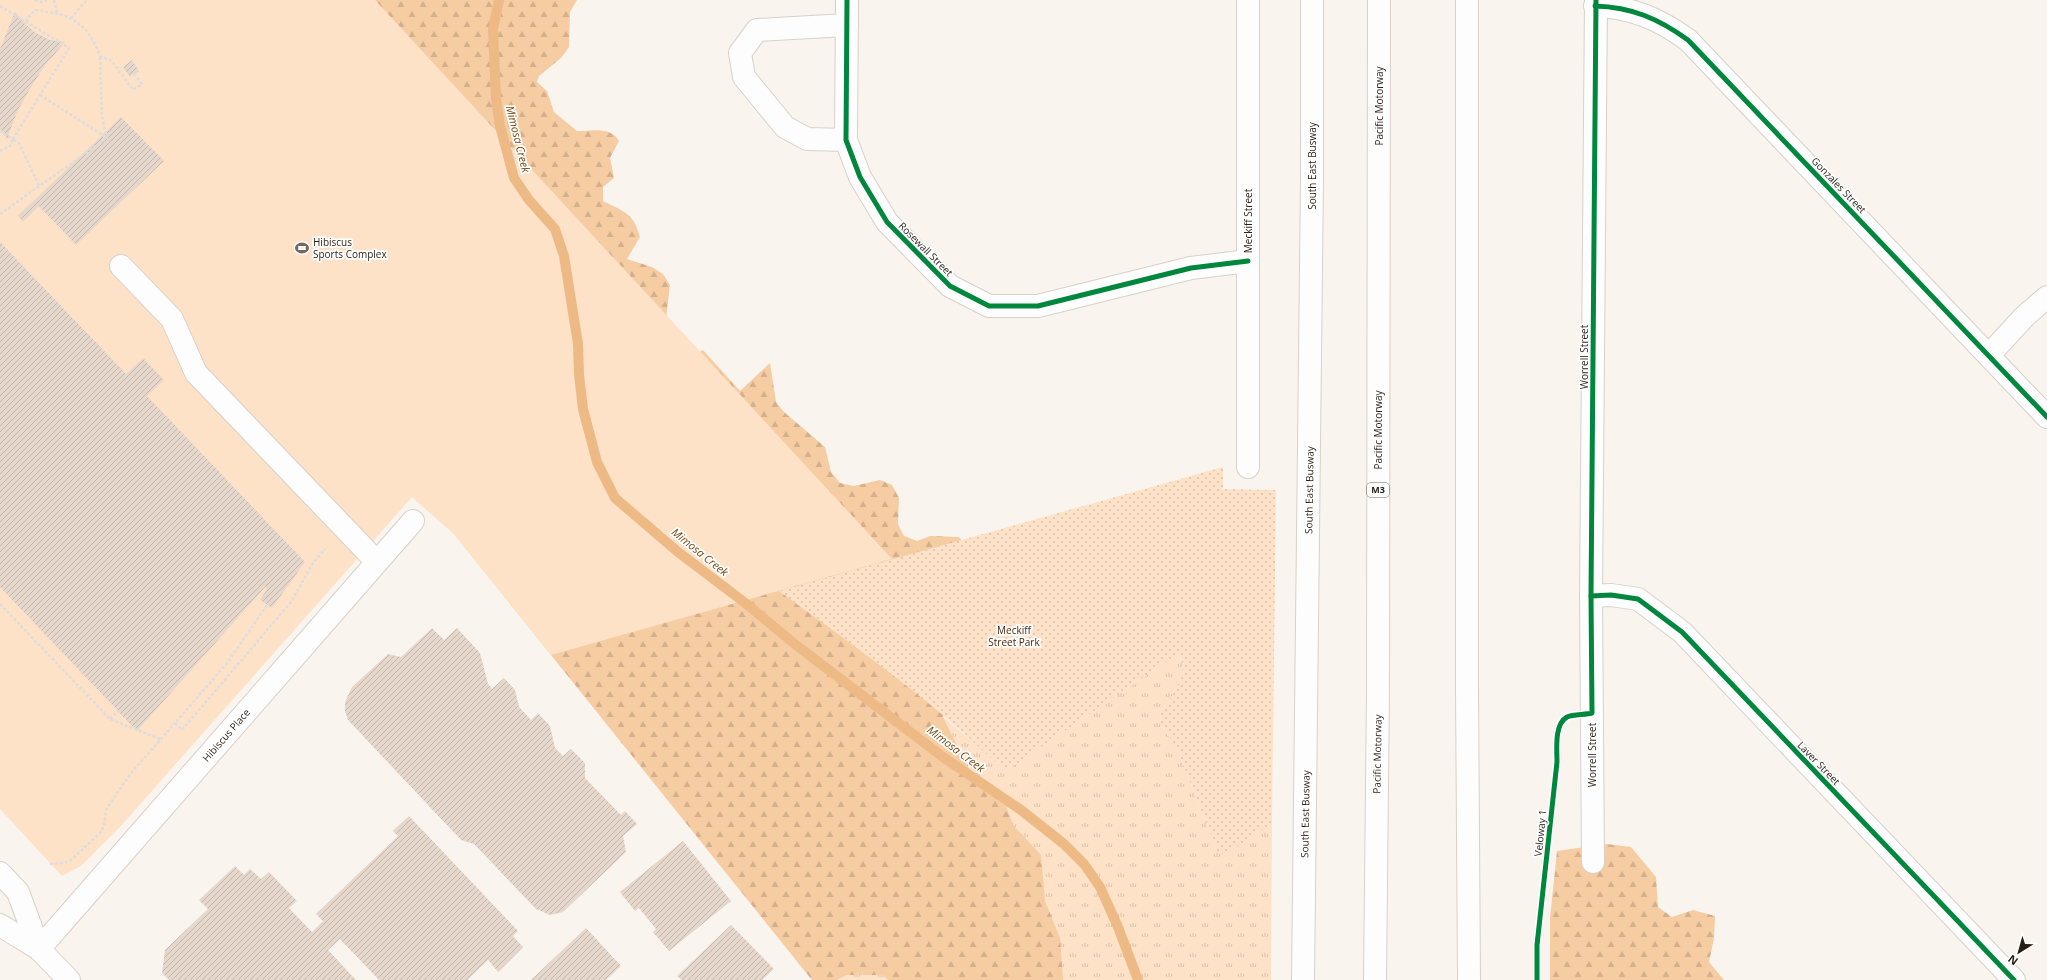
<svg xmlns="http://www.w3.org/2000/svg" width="2047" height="980" viewBox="0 0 2047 980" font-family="'Open Sans',sans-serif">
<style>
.grass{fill:url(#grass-tufts)}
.forest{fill:url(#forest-firs)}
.park{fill:url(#park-dots)}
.pitch{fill:#fde2c8}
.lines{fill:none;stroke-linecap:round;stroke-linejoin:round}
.stream{stroke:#edba85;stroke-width:10}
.building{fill:url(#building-hatch)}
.minor-casing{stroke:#d8d0c9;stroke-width:24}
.major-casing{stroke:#d8d0c9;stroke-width:24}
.highway-casing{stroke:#d8d0c9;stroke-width:24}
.path{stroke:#dedcdb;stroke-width:2.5;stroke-dasharray:3 2;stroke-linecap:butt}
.minor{stroke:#fefdfd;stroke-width:22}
.major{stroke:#fefdfd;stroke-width:22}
.highway{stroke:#fefdfd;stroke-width:22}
.cycleway-casing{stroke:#fff;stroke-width:8}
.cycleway{stroke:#00873e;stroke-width:5}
.labels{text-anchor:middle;stroke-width:3.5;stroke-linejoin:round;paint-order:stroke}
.shield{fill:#fff;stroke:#68625b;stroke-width:1}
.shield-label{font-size:9px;font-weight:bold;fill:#281e15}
.street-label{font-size:10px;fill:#281e15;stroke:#fff}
.poi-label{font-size:10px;fill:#281e15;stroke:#fff;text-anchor:start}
.park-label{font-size:10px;fill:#452808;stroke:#fff}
.water-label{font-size:11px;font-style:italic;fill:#74460f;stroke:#fff}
</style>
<defs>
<pattern id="grass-tufts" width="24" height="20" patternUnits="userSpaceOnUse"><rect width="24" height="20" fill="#fde2c8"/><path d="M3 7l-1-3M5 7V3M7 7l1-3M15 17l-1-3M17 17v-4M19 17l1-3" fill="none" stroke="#d9c1ab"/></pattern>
<pattern id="forest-firs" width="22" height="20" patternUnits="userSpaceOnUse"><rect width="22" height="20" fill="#f6cca2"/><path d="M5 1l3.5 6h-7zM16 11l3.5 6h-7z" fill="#d3af8b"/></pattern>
<pattern id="park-dots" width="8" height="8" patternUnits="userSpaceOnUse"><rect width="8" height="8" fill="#fde2c8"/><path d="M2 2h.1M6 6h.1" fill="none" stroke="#d9c1ab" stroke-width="1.8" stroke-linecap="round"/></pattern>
<pattern id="building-hatch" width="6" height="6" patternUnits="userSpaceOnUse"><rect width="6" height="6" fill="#e5d7cb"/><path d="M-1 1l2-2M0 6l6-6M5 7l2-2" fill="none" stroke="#c4b8ad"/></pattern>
</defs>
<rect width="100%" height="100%" fill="#faf4ef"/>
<!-- grass -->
<path class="grass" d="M375,0l568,717 44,36 18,19 174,-119c10,27 -4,38 -19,59l1,13 15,21 41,105h14l41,-28 -1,157h-459l-359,-447 -41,-36z"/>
<!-- forest -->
<g class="forest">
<path d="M350,0h227l-7,12 -1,35 -8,11 -22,18 -2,6 10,9 7,21 23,19c14,0 34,-5 42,10l-9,17 4,20 -11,9v14c20,10 31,12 37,36l-13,22 25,8 11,7 7,11 -4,33 20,42 17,-10 37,41 30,-28 6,39 8,10 41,35 6,25 9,11 14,3 26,-6 12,5 7,13 -1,26 6,12 13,5 13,-5 29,1 8,10 -24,170 33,67 30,22 7,19 28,30 4,46 15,37 3,42h-174l-7,-5h-36l-9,5h-25l-301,-375 6,-44z"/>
<path d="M1607,844l24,3 25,30 2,30 14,10 21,-7 22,6 -1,22 -5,24 15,18h-174v-62l7,-67z"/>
</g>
<!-- park -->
<path class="park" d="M1223,467v22l53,1 -4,333 -41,28h-14l-41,-105 -15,-21 -1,-13c15,-21 29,-32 19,-59l-174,119c-66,-67 -151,-126 -226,-181z"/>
<!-- pitch -->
<path class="pitch" d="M0,0h375l517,559 -341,96 -98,-122 -41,-36 -292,330 -39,39 -19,10 -62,-67z"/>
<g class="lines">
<!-- stream -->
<path class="stream" d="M499,0l-6,29 3,70 4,27 14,52 15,22 26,29 9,27 14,88 1,31 4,34 14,53 18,36 63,54 66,50 52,43 147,112 78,53 43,34 20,20 16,23 18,40 20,53"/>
</g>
<!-- building -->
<g class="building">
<path d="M15,12l10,12 11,9 14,7 15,2 -19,22 -15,23 -14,25 -10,27 -7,-10v-80z"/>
<path d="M132,60l7,11 -9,6 -7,-10z"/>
<path d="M121,117l43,44 -88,84 -37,-39 -16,16 -5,-6z"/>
<path d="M0,242l126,132 17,-16 21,22 -17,16 158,166 -33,46 -12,-8 7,-11 -2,-2 -128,144 -137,-144z"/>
<path d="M432,628l12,12 13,-12 23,25 8,31 4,5 12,-11 11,12 4,17 12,13 7,-7 12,13 5,22 8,8 8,-7 14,14v15l36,37 4,-4 12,13 -14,12 3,16 -63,60 -13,3 -14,-6 -62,-65 -13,-4 -113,-120 -3,-9v-9l7,-15 36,-33 13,3z"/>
<path d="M409,816l109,115 -5,5 10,11 -25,25 -10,-12 -21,20h-88l-39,-41 -12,11 28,30h-187l-7,-7 3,-23 43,-41 -9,-9 36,-34 9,9 6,-6 11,10 8,-7 28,29 -8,7 23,24 11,-11 -7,-7 82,-78 -5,-5z"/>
<path d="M683,841l48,60 -62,50 -16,-19 3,-3 -17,-21 -4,3 -15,-19z"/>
<path d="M731,925l43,44 -12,11h-80l-5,-4z"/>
<path d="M586,928l35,38 -15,14h-75z"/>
</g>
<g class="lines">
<!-- minor casing -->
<g class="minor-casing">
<g id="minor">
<path d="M847,0l-1,140 14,37 27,45 63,64 39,20h49l153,-38 57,-7"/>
<path d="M1248,0v467"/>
<path d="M1595,6c37,1 64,13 93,34l359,377"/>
<path d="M846,140l-39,-1 -22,-12 -41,-50 -4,-24 17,-23 90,-5"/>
<path d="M121,266l51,53 24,54 181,189"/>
<path d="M1989,355l36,-39 22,-19"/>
<path d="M1591,596l20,-1 27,4 44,33 332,348"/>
<path d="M1593,862l-2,-266 5,-596"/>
<path d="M39,949l374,-428"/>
<path d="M1303,980l9,-802v-178"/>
</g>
</g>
<!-- major casing -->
<g class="major-casing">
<g id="major">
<path d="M0,873l18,19 21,57"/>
<path d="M0,925l39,24 30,31"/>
</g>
</g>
<!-- highway casing -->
<g class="highway-casing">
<g id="highway">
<path d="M1467,0v688l2,292"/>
<path d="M1375,980l3,-289 1,-691"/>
</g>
</g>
<!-- path -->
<g class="path">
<path d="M35,0l6,2 6,-2"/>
<path d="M54,0l3,13"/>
<path d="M0,6l69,42 -56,91 -13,-8"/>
<path d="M71,18l16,-18"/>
<path d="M26,22l4,-7 6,-5c36,5 50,11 64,46l12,5 21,29 9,-6 -8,-10"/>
<path d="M40,95l67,43"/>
<path d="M0,151l10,-5 3,-7 6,4 20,43"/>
<path d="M0,214l107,-76 -5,-21 -2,-61"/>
<path d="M0,604l110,115 50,20"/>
<path d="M267,605l-39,57 -53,61 7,7 109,-128 22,-39 12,-14"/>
<path d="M110,719l8,-8"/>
<path d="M50,864l14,-1 7,-3 29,-27 4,-7 2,-16 3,-5 22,-32 44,-50"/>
</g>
<!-- minor -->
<use href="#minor" class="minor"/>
<!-- major -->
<use href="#major" class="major"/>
<!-- highway -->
<use href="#highway" class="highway"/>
<!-- cycleway casing -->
<g class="cycleway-casing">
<g id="cycleway">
<path d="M847,0l-1,140 14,37 27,45 63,64 39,20h49l153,-38 57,-7"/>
<path d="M1595,6c37,1 64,13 93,34l359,377"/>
<path d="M1591,596l20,-1 27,4 44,33 332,348"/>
<path d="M1537,980v-35l20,-183c0,-12 -3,-38 10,-45 7,-3 18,-2 25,-4l-1,-117 5,-596"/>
</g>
</g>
<!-- cycleway -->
<use href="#cycleway" class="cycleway"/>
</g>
<!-- icons -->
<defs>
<g id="stadium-bare" transform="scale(1.08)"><path d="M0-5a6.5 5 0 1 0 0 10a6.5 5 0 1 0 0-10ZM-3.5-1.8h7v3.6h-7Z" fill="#726961" stroke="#fff" stroke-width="2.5" paint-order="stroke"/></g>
</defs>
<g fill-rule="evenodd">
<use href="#stadium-bare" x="302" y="248"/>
</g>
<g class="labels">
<!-- shield labels -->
<rect class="shield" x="1367" y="483" width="22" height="14" rx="3"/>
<g class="shield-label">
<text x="1378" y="493">M3</text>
</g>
<!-- street labels -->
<g class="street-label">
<text transform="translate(1379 106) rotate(-90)" y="4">Pacific Motorway</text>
<text transform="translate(1312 166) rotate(-90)" y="4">South East Busway</text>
<text transform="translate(1839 185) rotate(46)" y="4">Gonzales Street</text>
<text transform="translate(1248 221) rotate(-90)" y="4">Meckiff Street</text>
<text transform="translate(926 249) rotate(45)" y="4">Rosewall Street</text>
<text transform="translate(1584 357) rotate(-90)" y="4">Worrell Street</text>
<text transform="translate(1378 430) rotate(-90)" y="4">Pacific Motorway</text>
<text transform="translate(1309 490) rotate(-89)" y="4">South East Busway</text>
<text transform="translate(226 735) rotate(-49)" y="4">Hibiscus Place</text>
<text transform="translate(1377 754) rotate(-89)" y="4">Pacific Motorway</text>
<text transform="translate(1592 755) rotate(-90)" y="4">Worrell Street</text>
<text transform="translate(1819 763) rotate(46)" y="4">Laver Street</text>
<text transform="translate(1305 814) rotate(-89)" y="4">South East Busway</text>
<text transform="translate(1540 833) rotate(-84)" y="4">Veloway 1</text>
</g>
<!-- poi labels -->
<g class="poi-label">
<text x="313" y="246">Hibiscus<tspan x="313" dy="12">Sports Complex</tspan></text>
</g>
<!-- park labels -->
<g class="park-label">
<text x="1014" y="634">Meckiff<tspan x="1014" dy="12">Street Park</tspan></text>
</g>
<!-- water labels -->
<g class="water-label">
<text transform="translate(518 139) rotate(76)" y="4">Mimosa Creek</text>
<text transform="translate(700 552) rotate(39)" y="4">Mimosa Creek</text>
<text transform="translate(956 749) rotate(37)" y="4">Mimosa Creek</text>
</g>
</g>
<!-- north arrow -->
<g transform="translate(2019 952) rotate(217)" stroke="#ffffff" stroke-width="3" paint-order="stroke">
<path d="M0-3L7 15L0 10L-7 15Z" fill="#281e15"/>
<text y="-6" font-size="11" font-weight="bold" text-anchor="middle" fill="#281e15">N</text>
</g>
</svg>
